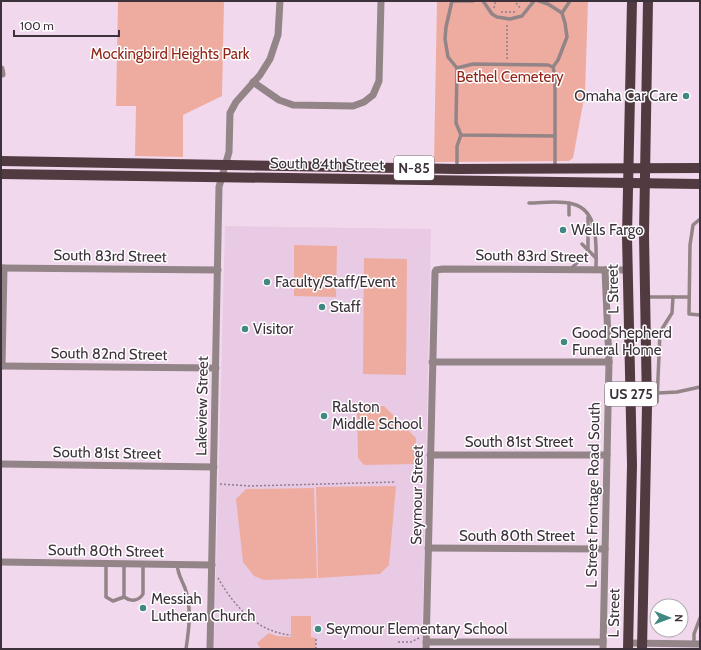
<svg xmlns="http://www.w3.org/2000/svg" width="701" height="650" viewBox="0 0 701 650" font-family="Cabin,sans-serif">
<style>
.built{fill:#e9cae4}
.green{fill:#eeaca0}
.lines{fill:none;stroke-linecap:round;stroke-linejoin:round}
.path{stroke:#8f7e8c;stroke-width:1.5;stroke-dasharray:2 2;stroke-linecap:butt}
.service{stroke:#928487;stroke-width:3.5}
.minor{stroke:#928487;stroke-width:7}
.primary{stroke:#513a40;stroke-width:10}
.poi-dot{fill:#418882;stroke:#fff;stroke-width:1.5}
.labels{text-anchor:middle;stroke-width:3;stroke-linejoin:round;paint-order:stroke}
.shield{fill:#fff;stroke:#777076;stroke-width:1}
.shield-label{font-size:14px;font-weight:bold;fill:#3d323b}
.park-label{font-size:15px;fill:#912518;stroke:#fff}
.poi-label{font-size:15px;fill:#3d323b;stroke:#fff;text-anchor:start}
.street-label{font-size:15px;fill:#3d323b;stroke:#fff}
</style>
<rect width="100%" height="100%" fill="#f2d8ed"/>
<!-- built -->
<path class="built" d="M225,226l206,3 -9,420h-208z"/>
<!-- green -->
<g class="green">
<path d="M118,1h106l-2,95 -39,19v42l-48,-1 1,-50h-20z"/>
<path d="M437,1h151l-3,92 -12,65 -4,3 -135,1z"/>
<path d="M294,245l43,1 -1,51 -42,-1z"/>
<path d="M364,258l43,1 -1,116 -43,-1z"/>
<path d="M384,406l32,32 -1,26 -51,1 -6,-7 -1,-51z"/>
<path d="M396,486l-7,79 -9,9 -62,4 -2,-91z"/>
<path d="M314,488l3,90 -53,2 -10,-4 -11,-14 -7,-63 10,-10z"/>
<path d="M291,616h20v21l5,1v11h-55l-4,-6 12,-10 8,3 14,1z"/>
</g>
<g class="lines">
<!-- path -->
<g class="path">
<path d="M516,3l5,6"/>
<path d="M494,8l1,-5 3,-2"/>
<path d="M501,12h14"/>
<path d="M507,59v-36"/>
<path d="M220,484l30,2 146,-4"/>
<path d="M218,578c16,28 39,54 73,57"/>
<path d="M398,642h13l8,-4"/>
<path d="M316,649v-11"/>
</g>
<!-- service -->
<g class="service">
<path d="M452,1l-6,26 -1,12 3,18 9,11 -1,55 5,12 94,1"/>
<path d="M452,1h21"/>
<path d="M483,1l9,13 5,3 13,2 12,-3 12,-15"/>
<path d="M539,1l9,3 14,9 3,10 2,14 -9,23 -5,7 2,10v91"/>
<path d="M562,13l8,-12"/>
<path d="M457,68l16,-4 75,1 5,2"/>
<path d="M457,167v-21l4,-11"/>
<path d="M529,203c14,0 30,-3 44,1 27,7 23,44 23,66"/>
<path d="M569,215v-12"/>
<path d="M700,219l-7,6 -3,20 -1,69 11,1"/>
<path d="M582,244l14,14"/>
<path d="M571,269l17,-18v-34"/>
<path d="M646,297h27l-1,16 -12,19 -3,70"/>
<path d="M673,297h16"/>
<path d="M658,393l19,-1 23,-5"/>
<path d="M106,564v33l7,4 11,-4"/>
<path d="M124,564v33c7,5 15,4 19,-3v-30"/>
<path d="M177,564c1,11 4,14 8,24 7,20 4,41 1,61"/>
<path d="M694,644v-10l6,-16"/>
</g>
<!-- minor -->
<g class="minor">
<path d="M1,69l1,5"/>
<path d="M253,82l26,18 14,5 60,1 11,-4 9,-7 6,-14 2,-80"/>
<path d="M1,268l217,2"/>
<path d="M432,362h177"/>
<path d="M1,366l215,2"/>
<path d="M2,366l2,-98"/>
<path d="M430,455h177"/>
<path d="M1,464l213,3"/>
<path d="M428,548l177,1"/>
<path d="M1,562l211,3"/>
<path d="M426,642h177"/>
<path d="M628,643l72,1"/>
<path d="M210,649l9,-462 10,-35 1,-39 6,-11 24,-27 10,-16 8,-24 2,-34"/>
<path d="M426,649l9,-377 1,-2 7,-1 184,1"/>
<path d="M603,649l6,-287 -4,-92"/>
</g>
<!-- primary -->
<g class="primary">
<path d="M1,161l456,8 243,-1"/>
<path d="M1,174l699,10"/>
<path d="M628,649l4,-184 -5,-229 5,-235"/>
<path d="M642,649l5,-243 -3,-172 4,-233"/>
</g>
</g>
<!-- markers -->
<g class="poi-dot">
<circle cx="686" cy="96" r="4"/>
<circle cx="563" cy="230" r="4"/>
<circle cx="267" cy="282" r="4"/>
<circle cx="322" cy="307" r="4"/>
<circle cx="245" cy="329" r="4"/>
<circle cx="564" cy="342" r="4"/>
<circle cx="324" cy="416" r="4"/>
<circle cx="143" cy="608" r="4"/>
<circle cx="318" cy="629" r="4"/>
</g>
<g class="labels">
<!-- shield labels -->
<g class="shield">
<rect x="394" y="156" width="40" height="24" rx="3"/>
<rect x="605" y="382" width="52" height="24" rx="3"/>
</g>
<g class="shield-label">
<text x="414" y="173">N-85</text>
<text x="631" y="399">US 275</text>
</g>
<!-- park labels -->
<g class="park-label">
<text x="170" y="59">Mockingbird Heights Park</text>
<text x="510" y="82">Bethel Cemetery</text>
</g>
<!-- poi labels -->
<g class="poi-label">
<text x="678" y="101" text-anchor="end">Omaha Car Care</text>
<text x="571" y="235">Wells Fargo</text>
<text x="275" y="287">Faculty/Staff/Event</text>
<text x="330" y="312">Staff</text>
<text x="253" y="334">Visitor</text>
<text x="572" y="338">Good Shepherd<tspan x="572" dy="17">Funeral Home</tspan></text>
<text x="332" y="412">Ralston<tspan x="332" dy="17">Middle School</tspan></text>
<text x="151" y="604">Messiah<tspan x="151" dy="17">Lutheran Church</tspan></text>
<text x="326" y="634">Seymour Elementary School</text>
</g>
<!-- street labels -->
<g class="street-label">
<text transform="translate(327 164) rotate(1)" y="5">South 84th Street</text>
<text transform="translate(110 256) rotate(1)" y="5">South 83rd Street</text>
<text transform="translate(532 256) rotate(1)" y="5">South 83rd Street</text>
<text transform="translate(613 289) rotate(-91)" y="5">L Street</text>
<text transform="translate(109 354) rotate(1)" y="5">South 82nd Street</text>
<text transform="translate(202 406) rotate(-89)" y="5">Lakeview Street</text>
<text x="519" y="447">South 81st Street</text>
<text transform="translate(107 453) rotate(1)" y="5">South 81st Street</text>
<text transform="translate(417 495) rotate(-89)" y="5">Seymour Street</text>
<text transform="translate(593 495) rotate(-89)" y="5">L Street Frontage Road South</text>
<text x="517" y="541">South 80th Street</text>
<text transform="translate(106 551) rotate(1)" y="5">South 80th Street</text>
<text transform="translate(614 613) rotate(-89)" y="5">L Street</text>
</g>
</g>
<!-- border -->
<rect width="701" height="650" fill="none" stroke="#3d323b" stroke-width="4"/>
<!-- north arrow -->
<g transform="translate(669 618) rotate(91)"><circle r="19" fill="#ffffff" stroke="#b1adb1"/>
<path d="M0-3L7 15L0 10L-7 15Z" fill="#418882"/>
<text y="-6" font-size="11" font-weight="bold" text-anchor="middle" fill="#3d323b">N</text>
</g>
<!-- scale -->
<path d="M14 30v6h105v-6" fill="none" stroke="#3d323b" stroke-width="2"/>
<text x="20" y="30" font-size="12" fill="#3d323b" stroke="#ffffff" stroke-width="3" paint-order="stroke">100 m</text>
</svg>
